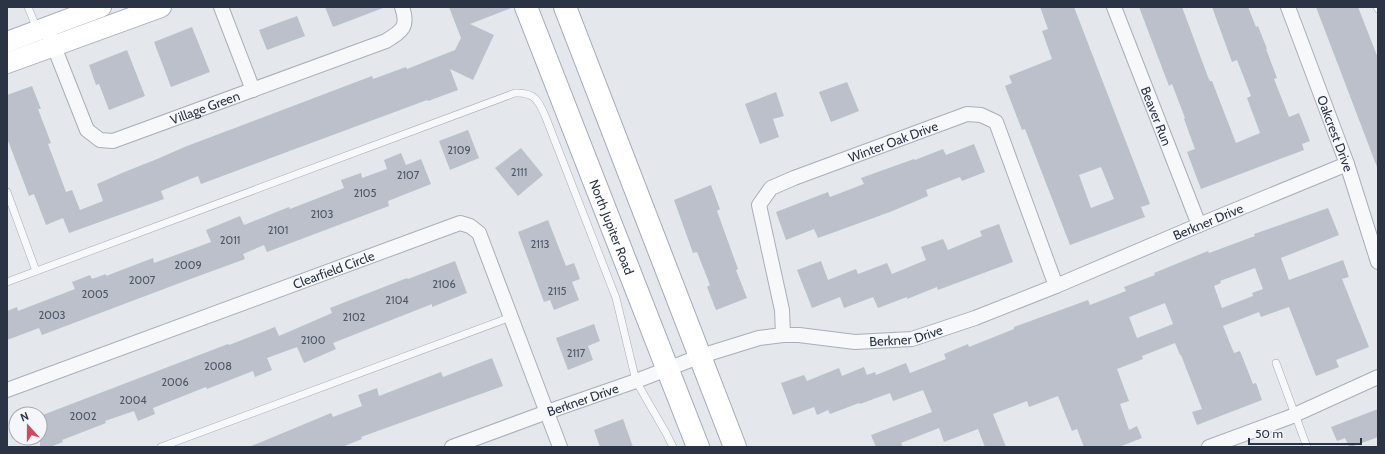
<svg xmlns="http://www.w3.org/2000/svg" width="1385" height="454" viewBox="0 0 1385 454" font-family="Cabin,sans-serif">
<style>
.building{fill:#bbc0ca;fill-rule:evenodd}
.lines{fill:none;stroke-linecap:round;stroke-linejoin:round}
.lane-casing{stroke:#a9aeb7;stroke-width:8}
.street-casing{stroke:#a9aeb7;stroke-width:16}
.secondary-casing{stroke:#a9aeb7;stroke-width:22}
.primary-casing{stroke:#a3abb8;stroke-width:24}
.lane{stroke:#f7f8fa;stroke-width:7}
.street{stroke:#f7f8fa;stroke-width:14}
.secondary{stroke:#fff;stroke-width:20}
.primary{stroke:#fff;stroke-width:22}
.labels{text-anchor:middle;stroke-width:3.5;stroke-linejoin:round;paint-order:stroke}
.number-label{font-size:11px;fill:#4f5766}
.street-label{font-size:13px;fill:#2b3445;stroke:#f4f6f9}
</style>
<rect width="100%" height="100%" fill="#e4e7ec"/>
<!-- building -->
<g class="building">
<path d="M325,7h58v1l-50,19z"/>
<path d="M449,7l62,1 -41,16 24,11 -21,45 -23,-11 8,21 -30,11 -1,-1 -226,84 -3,-8 -37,15 3,8 -95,34 -6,-15 -17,7 -12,-31 -5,2 -22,-58v-43l25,-9 9,23h-3l13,34 -3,1 18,48 6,-2 8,20 23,-9 -6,-17 25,-11 35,-14 30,-13 185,-70 1,3 33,-12 1,2 48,-19 6,-12z"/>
<path d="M1040,7h34l76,197 -9,3 4,10 -75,28 -45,-116 -3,1 -17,-44 7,-3 -3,-7 43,-17 -10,-28 6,-2zM1101,167l13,32 -23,9 -12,-33z"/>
<path d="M1139,7h43l26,70 2,4h2l24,62 24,-10 -13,-35 4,-2 -14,-36 -5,2 -20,-55h36l8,20 2,-1 9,23h-1l11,29 -3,1 15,38 10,-4 11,28 -8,3 2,6 -103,39 -14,-37 8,-3 -11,-30 1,-1 -13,-34 -3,2z"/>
<path d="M1316,7h42l20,51v109h-1z"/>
<path d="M297,16l8,20 -38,14 -8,-20z"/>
<path d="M192,27l18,45 -39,15 -17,-45z"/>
<path d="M127,50l18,46 -36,14 -10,-26 -3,1 -7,-20z"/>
<path d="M847,82l12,29 -28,11 -12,-30z"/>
<path d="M776,92l8,24 -11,3 6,18 -19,7 -15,-40z"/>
<path d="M468,130l11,28 -29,12 -11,-29z"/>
<path d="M974,144l11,28 -23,9 -2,-4 -34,13 2,6 -38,16 -72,26 -4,-9 -28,11 -10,-28 52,-20 2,5 34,-13 -3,-6 53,-19 1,1 28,-11 3,6z"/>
<path d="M521,148l22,27 -25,21 -23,-28z"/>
<path d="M401,153l5,12 15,-6 10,25 -43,17 1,5 -122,46 -3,-7 -21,9 2,5 -68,25 -135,51 -3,-7 -32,12v-29l10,-4 1,4 57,-22 -3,-7 18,-7 2,4 14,-5v2l47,-18 1,5 57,-21 -5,-12 34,-14 4,9 45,-18 1,2 54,-21 -3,-8 20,-7 1,5 25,-9 -3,-9z"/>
<path d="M711,185l9,24 -3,2 21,58 -2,1 11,28 -31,12 -9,-23 3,-2 -13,-33 -4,1 -19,-53z"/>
<path d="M1328,208l11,27 -58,23 8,22 54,-20 6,17 -7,2 27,68 -33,13 3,7 -23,9 -27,-69 -28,10 -2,-5 -36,14 11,27 6,-2 13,33 3,-1 6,17 -65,25 -5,-13 10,-3 -21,-54h-1l-5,-12 -33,13 1,3 -26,10 12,32 -9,3 9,26 8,-4 5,12 -23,9h-35l-7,-18 -5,2 -14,-35 -29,11 -2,-6 -34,13 13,33h-21l-7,-18 -34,13 -5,-14 -38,15 2,4h-27l-5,-12 61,-23 -9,-22 -30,11 -3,-8 -30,11 -1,-1 -29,11 -2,-4 -11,5 -3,-8 -21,8 -12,-32 23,-8 3,6 32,-13 3,8 22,-9 3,8 8,-3 1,3 30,-12 4,10 36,-14 -2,-5 24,-10 1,3 45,-18v-2l74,-27 2,5 36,-14 -2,-4 31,-12 -1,-2 54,-22 1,2 46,-17 -1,-2zM1255,268l8,21 -11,4 1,3 -31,12 -8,-22 7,-3 -1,-2zM1165,303l8,21 -36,14 -8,-21z"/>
<path d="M548,220l18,46 8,-3 6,16 -8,3 7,18 -25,10 -4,-10 -6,2 -26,-70z"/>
<path d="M999,224l14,38 -75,28 -1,-3 -30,12v-2l-29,11 -5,-11 -29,11 -4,-11 -28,11 -15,-38 24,-9 7,19 28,-11 2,5 29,-11 5,11 34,-14 -5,-13 22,-8 5,11 34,-14 -2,-5z"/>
<path d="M455,261l12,32 -35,14v-3l-99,39 3,6 -32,14 -7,-16 -30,11 5,12 -17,7 -2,-6 -46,18 -1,-2 -53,21 2,6 -17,7 -4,-10 -29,10 1,2 -44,17 1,2 -13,5h-10v-31l188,-72 1,1 46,-18 4,9 53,-23 -2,-5 77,-30 1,1z"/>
<path d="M594,324l6,17 -12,5 5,14 -25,10 -12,-32z"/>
<path d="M492,358l11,28 -142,51 1,2 -20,8h-93l82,-34 2,4 29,-11 -4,-11 19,-7 2,8 62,-24 2,5z"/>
<path d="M1378,409v28l-27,10h-2l-4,-9 -8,3 -6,-14z"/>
<path d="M623,419l10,28h-33l-6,-17z"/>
</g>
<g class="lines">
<!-- lane casing -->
<g class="lane-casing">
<g id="lane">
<path d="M28,7l9,22"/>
<path d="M1377,7l1,2"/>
<path d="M7,192l29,79"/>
<path d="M7,282l508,-189c21,-1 24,9 31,25l70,180 20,83 30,52 7,14"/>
<path d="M1276,363l31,84"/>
<path d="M161,447l350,-130"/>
</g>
</g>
<!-- street casing -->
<g class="street-casing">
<g id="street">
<path d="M221,7l32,83"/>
<path id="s1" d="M1114,7l85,218"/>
<path id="s2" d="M1288,7l59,157 31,98"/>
<path id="s3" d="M51,39l36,91 13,10 13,1 273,-100c16,-10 23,-14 16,-34"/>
<path id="s4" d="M783,335l-1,-25 -23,-105 12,-17 23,-10 173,-64 14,1 15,7 60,164"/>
<path id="s5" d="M7,390l453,-167 10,3 9,7 81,214"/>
<path id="s6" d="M452,447l95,-35 89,-31 65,-25 58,-18 24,-3h16l56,7 57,-3 63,-21 81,-32 143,-61 148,-61"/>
<path d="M1209,447l81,-30 88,-40"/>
</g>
</g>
<!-- secondary casing -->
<g class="secondary-casing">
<g id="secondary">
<path d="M7,42l94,-35"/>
<path d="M7,63l154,-56"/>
</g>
</g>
<!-- primary casing -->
<g class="primary-casing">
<g id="primary">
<path id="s7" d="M526,7l172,440"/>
<path d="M565,7l170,440"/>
</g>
</g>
<!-- lane -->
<use href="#lane" class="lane"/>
<!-- street -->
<use href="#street" class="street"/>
<!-- secondary -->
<use href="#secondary" class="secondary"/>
<!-- primary -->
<use href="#primary" class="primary"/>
</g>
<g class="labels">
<!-- number labels -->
<g class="number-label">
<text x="459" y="154">2109</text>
<text x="519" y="176">2111</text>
<text x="408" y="179">2107</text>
<text x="365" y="197">2105</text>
<text x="322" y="218">2103</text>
<text x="278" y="234">2101</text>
<text x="230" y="244">2011</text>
<text x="540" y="248">2113</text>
<text x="188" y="269">2009</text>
<text x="142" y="284">2007</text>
<text x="444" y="288">2106</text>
<text x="557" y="295">2115</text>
<text x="95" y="298">2005</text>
<text x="397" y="304">2104</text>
<text x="52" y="319">2003</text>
<text x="354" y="321">2102</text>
<text x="313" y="344">2100</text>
<text x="576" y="357">2117</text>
<text x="218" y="370">2008</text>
<text x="175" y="386">2006</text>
<text x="133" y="404">2004</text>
<text x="83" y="420">2002</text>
</g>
<!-- street labels -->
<g class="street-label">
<text dy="5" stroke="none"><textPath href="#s3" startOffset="225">Village Green</textPath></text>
<text dy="5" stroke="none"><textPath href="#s1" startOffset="117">Beaver Run</textPath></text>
<text dy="5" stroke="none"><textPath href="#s2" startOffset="135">Oakcrest Drive</textPath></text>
<text dy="5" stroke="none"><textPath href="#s4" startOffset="284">Winter Oak Drive</textPath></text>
<text dy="5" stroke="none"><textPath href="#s6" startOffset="798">Berkner Drive</textPath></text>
<text dy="5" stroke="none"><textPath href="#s7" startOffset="236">North Jupiter Road</textPath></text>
<text dy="5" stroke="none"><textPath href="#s5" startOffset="348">Clearfield Circle</textPath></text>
<text dy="5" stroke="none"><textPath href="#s6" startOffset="474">Berkner Drive</textPath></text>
<text dy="5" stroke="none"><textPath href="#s6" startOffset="139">Berkner Drive</textPath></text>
</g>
</g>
<!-- border -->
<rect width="1385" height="454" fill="none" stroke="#2b3445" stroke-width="16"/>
<!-- north arrow -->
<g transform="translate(28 426) rotate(339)"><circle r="19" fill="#f4f6f9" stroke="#a4a8b1"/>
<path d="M0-3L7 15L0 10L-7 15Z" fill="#d1495b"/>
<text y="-6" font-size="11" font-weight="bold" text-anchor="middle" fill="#2b3445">N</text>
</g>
<!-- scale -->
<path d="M1249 438v6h112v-6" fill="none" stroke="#2b3445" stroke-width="2"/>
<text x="1255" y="438" font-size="12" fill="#2b3445" stroke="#f4f6f9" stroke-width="3" paint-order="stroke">50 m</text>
</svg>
